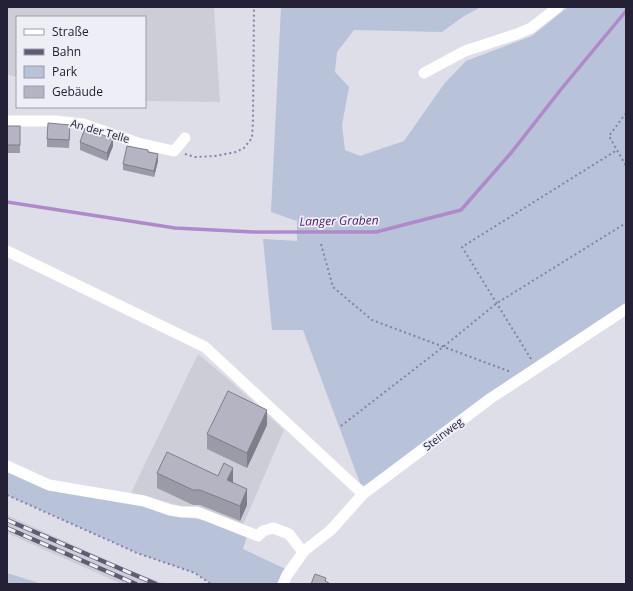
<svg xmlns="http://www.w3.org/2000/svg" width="633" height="591" viewBox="0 0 633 591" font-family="'Open Sans',sans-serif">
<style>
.built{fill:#cdcdd8}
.green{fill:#b8c2d9}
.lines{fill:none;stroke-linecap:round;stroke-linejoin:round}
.stream{stroke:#b089cb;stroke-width:3.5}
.path{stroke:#8681aa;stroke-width:2;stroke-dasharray:2 3;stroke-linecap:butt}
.minor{stroke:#fff;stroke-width:11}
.rail-casing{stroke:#5f5b73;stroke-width:4.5}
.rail{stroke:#eeeff6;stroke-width:3;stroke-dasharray:9;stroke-linecap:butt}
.wall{fill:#9b9ba8}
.shaded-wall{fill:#7e7e88}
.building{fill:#b4b4c3;stroke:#7e7e88}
.labels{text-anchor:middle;stroke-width:3.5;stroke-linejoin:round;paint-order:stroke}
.street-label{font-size:11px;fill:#242137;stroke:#eeeff6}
.water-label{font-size:12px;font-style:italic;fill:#4f206e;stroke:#eeeff6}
</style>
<rect width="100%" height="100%" fill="#dedee9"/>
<!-- built -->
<g class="built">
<path d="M7,7h207l6,95 -75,-1v-84h-128v60l-10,-3z"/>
<path d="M198,354l31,26 55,50 -41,95 -73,-22 -39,-10z"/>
<path d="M7,515l122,55 36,14h-43l-77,-34 -38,-17z"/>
</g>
<!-- green -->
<g class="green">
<path d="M281,7h200l-17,9 -22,16 -88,-2 -17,22 -2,20 14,15 -7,38 3,25 15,6 44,-15 40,-57 22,-23 66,-25 36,-29h58v297l-262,182 -4,-3 -57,-153h-31l-9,-91 34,2v-20l-26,-9z"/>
<path d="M7,468l149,42 34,8 15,2 42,16 -4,13 47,22 -7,13h-72l-16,-11 -58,-20 -130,-58z"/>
<path d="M7,573l35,11h-35z"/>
</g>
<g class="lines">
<!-- stream -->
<path class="stream" d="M7,202l168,26 78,4h123l85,-22 50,-57 51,-65 64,-77"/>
<!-- path -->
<g class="path">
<path d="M626,113l-17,23 17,30"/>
<path d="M185,154l10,3 20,-1 21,-4 8,-4 8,-10 1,-17 1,-114"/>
<path d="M321,244l12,43 39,33 139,52"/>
<path d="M531,359l-69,-112 155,-97"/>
<path d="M341,426l102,-79 54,-44 129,-80"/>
<path d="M7,495l130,58 58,20 16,11"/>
</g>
<!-- minor -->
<g class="minor">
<path d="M424,73l41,-22 52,-17 14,-6 27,-21"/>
<path d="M7,121h49l27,3 55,19 36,8 11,-13"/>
<path d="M7,251l198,96 158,147"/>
<path d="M7,466l42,19 95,16 26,9 12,2h15l61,24 5,-5 10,-3 16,6 10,13 5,4"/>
<path d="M283,584l4,-9 17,-24 27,-21 32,-36 128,-96 135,-89"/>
</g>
<!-- rail casing -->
<g class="rail-casing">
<g id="rail">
<path d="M7,520l149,64"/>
<path d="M7,528l129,56"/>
</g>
</g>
<!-- rail -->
<use href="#rail" class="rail"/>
</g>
<!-- wall -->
<g class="wall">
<rect x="7" y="126" width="13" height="27"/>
<path d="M70,133l-1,15 -22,-1v-8z"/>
<path d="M80,142l33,4 -6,15 -27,-11z"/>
<path d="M148,152l10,9 -4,16 -31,-7v-6z"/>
<path d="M267,425l-20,43 -40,-19v-15z"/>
<path d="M157,473l76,10 14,22 -7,16 -40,-16h-7l-36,-17z"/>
</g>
<!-- shaded-wall -->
<g class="shaded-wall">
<path d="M113,139v7l-6,15v-8z"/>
<path d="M158,154v7l-4,16v-6z"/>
<path d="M267,410v15l-20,43v-15z"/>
<path d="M233,468v15l-6,-3z"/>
<path d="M247,489v16l-7,16v-15z"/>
</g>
<!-- building -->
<g class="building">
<path d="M48,123l22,2 -1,15 -22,-1z"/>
<rect x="7" y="126" width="13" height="19"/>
<path d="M85,128l28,11 -6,14 -27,-11z"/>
<path d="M127,146l21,4v2l10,2 -4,17 -31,-7z"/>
<path d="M228,391l39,19 -20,43 -40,-19z"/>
<path d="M167,452l51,24 6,-13 9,5 -6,12 20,9 -7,17 -40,-16h-7l-36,-17z"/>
<path d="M315,574l11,4 -1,3 4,2v1h-18z"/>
</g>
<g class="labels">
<!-- street labels -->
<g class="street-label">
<text transform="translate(100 131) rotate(16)" y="4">An der Telle</text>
<text transform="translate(443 434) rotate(-37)" y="4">Steinweg</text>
</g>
<!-- water labels -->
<g class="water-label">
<text transform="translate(339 221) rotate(-1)" y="4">Langer Graben</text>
</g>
</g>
<!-- border -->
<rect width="633" height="591" fill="none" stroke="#242137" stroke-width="16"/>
<!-- legend -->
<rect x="16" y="16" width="130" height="92" fill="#eeeff6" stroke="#9d9daa"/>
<rect x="24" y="29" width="20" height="6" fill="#ffffff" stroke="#9d9daa"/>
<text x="52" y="36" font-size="12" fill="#242137">Straße</text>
<rect x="24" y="49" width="20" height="6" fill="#5f5b73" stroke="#9d9daa"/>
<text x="52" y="56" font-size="12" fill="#242137">Bahn</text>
<rect x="24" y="66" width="20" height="12" fill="#b8c2d9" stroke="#9d9daa"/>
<text x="52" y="76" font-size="12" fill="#242137">Park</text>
<rect x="24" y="86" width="20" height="12" fill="#b4b4c3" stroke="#9d9daa"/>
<text x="52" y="96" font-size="12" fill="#242137">Gebäude</text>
</svg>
